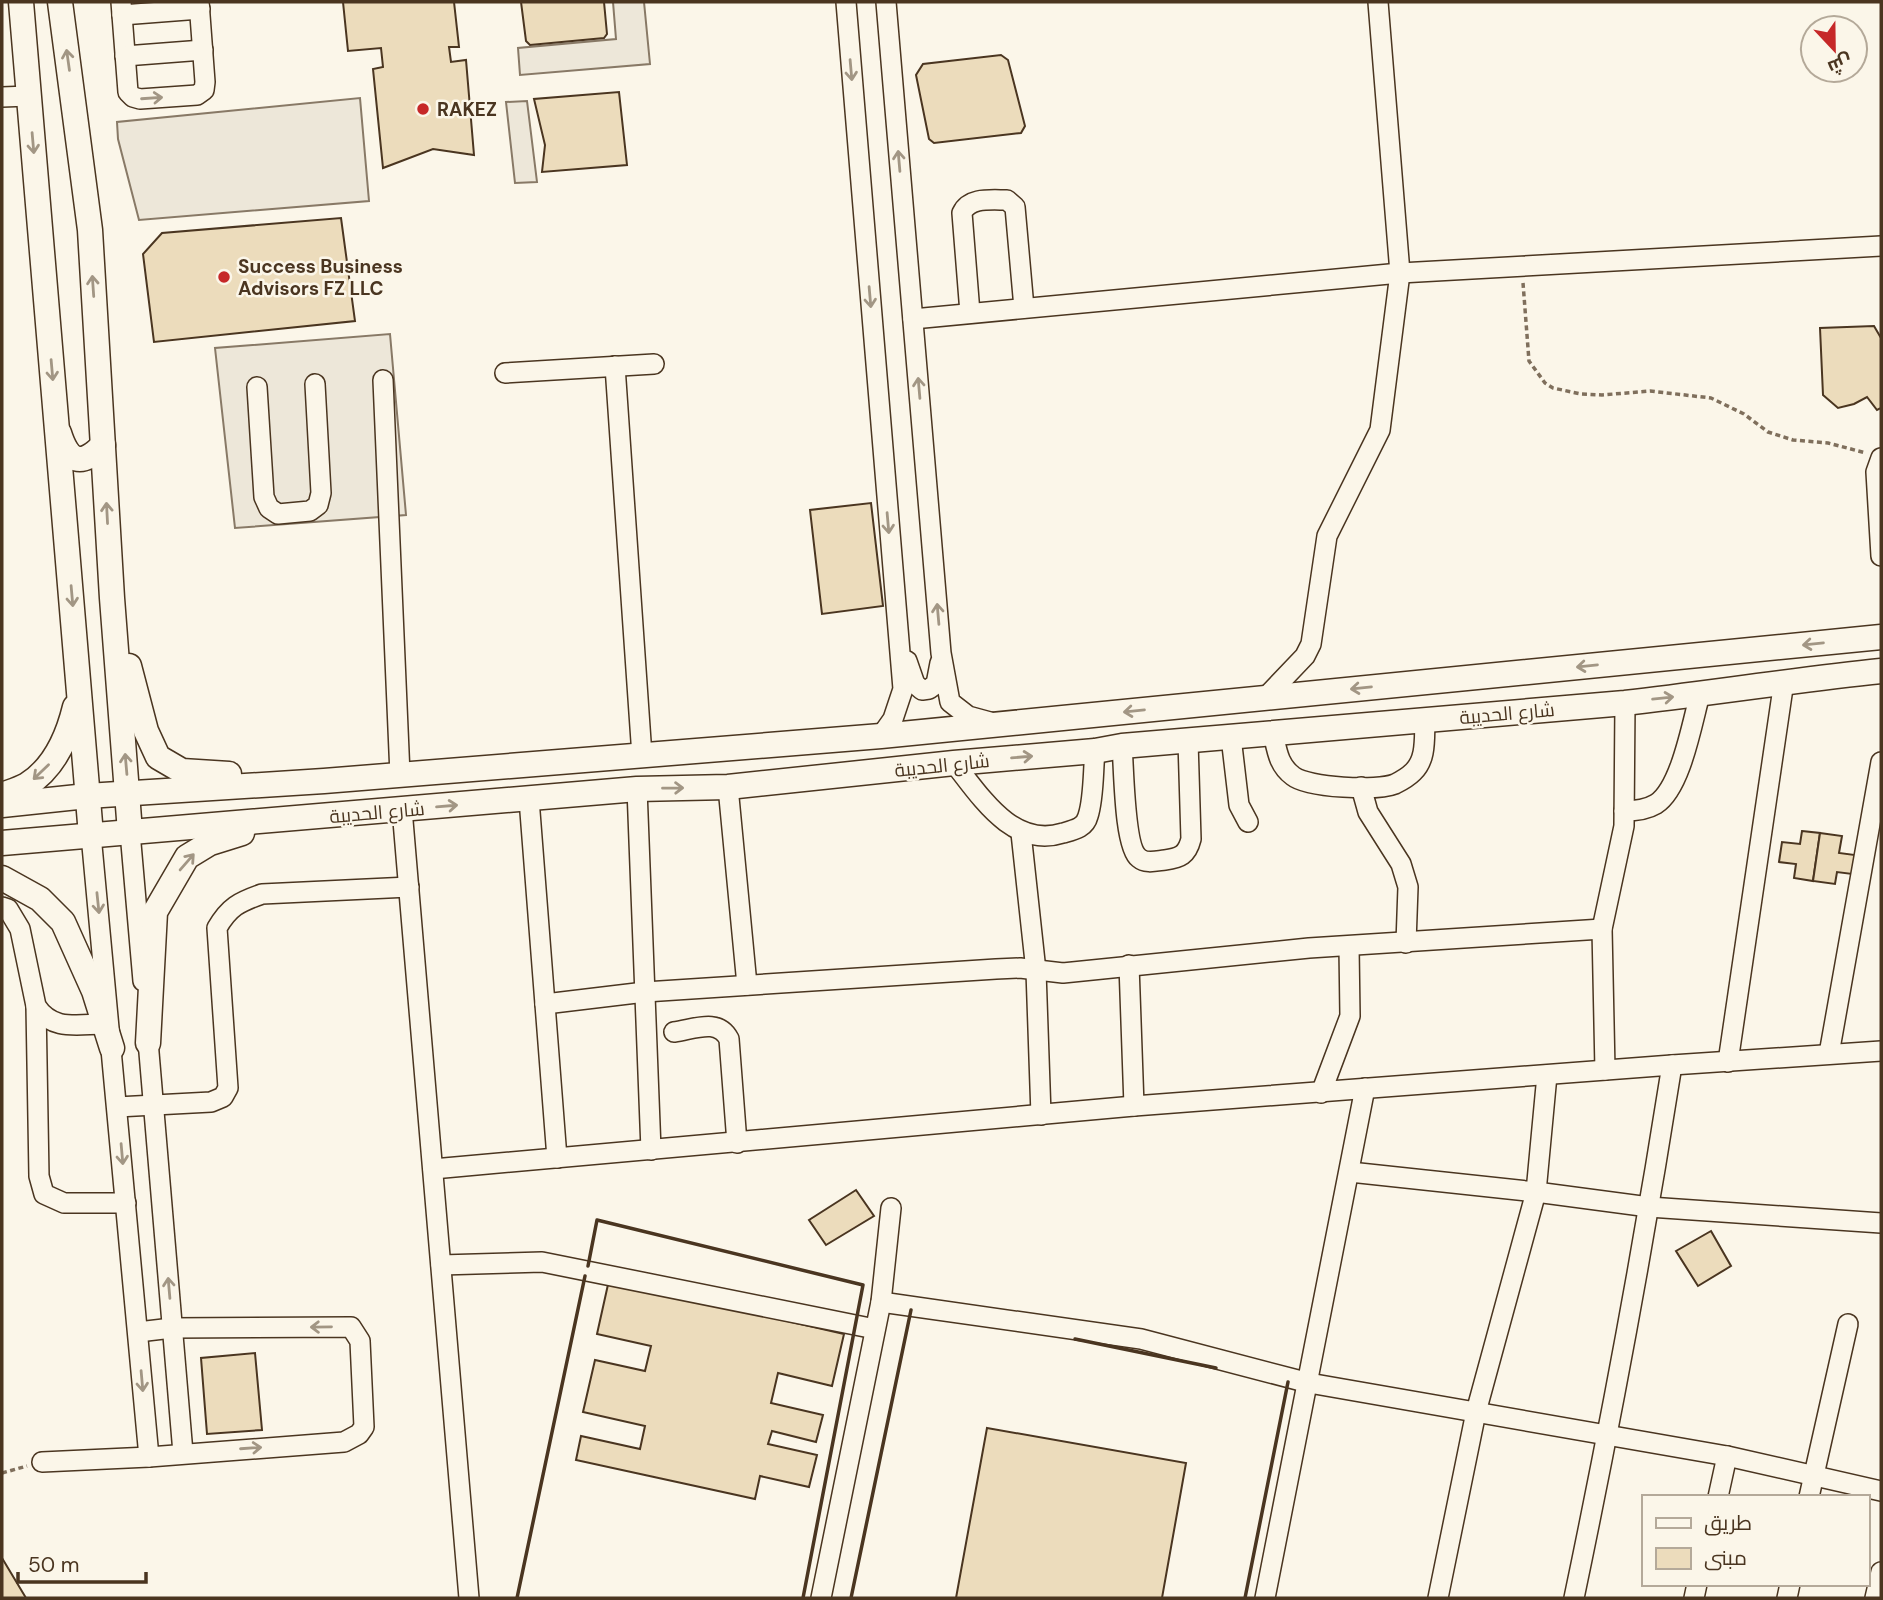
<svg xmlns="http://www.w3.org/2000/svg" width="1883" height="1600" viewBox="0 0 1883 1600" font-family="'DM Sans',Cairo,sans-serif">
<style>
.parking{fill:#ede7d9;stroke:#887966;stroke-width:2}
.building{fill:#ecdcbc;stroke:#4a3520;stroke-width:2}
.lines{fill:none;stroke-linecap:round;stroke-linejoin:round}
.minor-casing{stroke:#4a3520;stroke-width:22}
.major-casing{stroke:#4a3520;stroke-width:27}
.path{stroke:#7f6f5c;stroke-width:3.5;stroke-dasharray:5 3.5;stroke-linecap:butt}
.minor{stroke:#fbf6e9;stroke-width:19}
.major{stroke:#fbf6e9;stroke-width:24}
.wall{stroke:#4a3520;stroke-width:3.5}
.oneway{stroke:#a29684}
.poi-dot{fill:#c62828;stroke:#fbf6e9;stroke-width:2.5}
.labels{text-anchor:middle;stroke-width:5;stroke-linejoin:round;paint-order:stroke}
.poi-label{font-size:19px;font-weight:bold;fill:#4a3520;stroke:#fbf6e9;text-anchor:start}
.street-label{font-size:19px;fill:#4a3520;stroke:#fbf6e9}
</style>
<rect width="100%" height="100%" fill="#fbf6e9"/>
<!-- parking -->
<g class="parking">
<path d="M613,2h31l6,62 -130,11 -2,-27 98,-9z"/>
<path d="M360,98l9,103 -230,19 -21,-81 -1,-17z"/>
<path d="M527,101l10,81 -22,1 -9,-81z"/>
<path d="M390,334l16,181 -171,13 -20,-180z"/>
</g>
<!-- building -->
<g class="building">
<path d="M343,2h111l5,45h-10l2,15 15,-2 8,95 -41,-6 -50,19 -10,-99 10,-2 -2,-19 -33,3z"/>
<path d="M521,2h83l3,32 -3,4 -74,7 -4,-4z"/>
<path d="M1001,55l7,5 17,66 -4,7 -87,10 -5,-4 -13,-64 7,-11z"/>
<path d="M619,92l8,73 -85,7 3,-27 -11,-46z"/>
<path d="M341,218l14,103 -201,21 -11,-88 19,-21z"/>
<path d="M1874,326l7,12v70l-4,2 -10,-13 -13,7 -16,4 -15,-13 -3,-67z"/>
<path d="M871,503l12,103 -61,8 -12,-104z"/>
<path d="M1802,831l18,2 -7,48 -19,-3 2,-14 -17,-2 3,-20 18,2z"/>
<path d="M1820,833l22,3 -3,17 16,2 -3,19 -15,-2 -2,12 -22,-3z"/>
<path d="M856,1190l18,26 -48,29 -17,-25z"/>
<path d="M1711,1231l20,35 -33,20 -22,-35z"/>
<path d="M609,1280l235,54 -12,52 -54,-13 -7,30 52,12 -7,27 -44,-11 -4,13 49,11 -8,32 -49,-11 -5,23 -179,-39 5,-24 59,13 5,-23 -62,-14 12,-52 50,11 6,-25 -54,-12z"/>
<path d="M255,1353l7,77 -55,4 -6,-76z"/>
<path d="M987,1428l199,35 -24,135h-206z"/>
<path d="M2,1558l24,40h-24z"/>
</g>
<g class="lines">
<!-- minor casing -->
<g class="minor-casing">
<g id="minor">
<path d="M121,2l7,90 5,5 7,2 57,-4 7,-5 1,-8 -6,-80"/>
<path d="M846,2l57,687 -10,30 -12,17"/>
<path d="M886,2l55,651 9,49 18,14 22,6"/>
<path d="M122,15l78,-6"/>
<path d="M125,56l78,-6"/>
<path d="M2,97l27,-1"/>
<path d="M970,313l-8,-100c7,-16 29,-13 45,-13l8,7 9,101"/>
<path d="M913,319l487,-46 481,-27"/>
<path d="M615,366l27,390"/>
<path d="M505,373l149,-9"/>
<path d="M383,380l17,395"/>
<path d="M257,387l7,110 5,11 9,6 32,-3 8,-6 3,-12 -6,-109"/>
<path d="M1881,458l-5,14 5,84"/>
<path d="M907,661l8,23 7,6 7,-1 7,-5 4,-21"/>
<path d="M1265,698l40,-42 6,-12 16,-108 53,-106 20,-157 -22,-271"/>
<path d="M1273,733c4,17 5,32 20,43 15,12 85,15 102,8 6,-3 14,-8 18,-12 14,-13 11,-35 12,-52"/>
<path d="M1231,737l8,68 9,17"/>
<path d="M1122,746c2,22 2,101 17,112 7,6 17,3 26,2 15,-2 22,-5 26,-21l-3,-98"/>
<path d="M954,763c27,34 59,86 109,70 11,-3 22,-5 25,-17 6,-18 5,-46 7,-65"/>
<path d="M728,787l19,198"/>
<path d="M1361,787l7,25 33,52 7,23 -2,56"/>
<path d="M637,789l14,361"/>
<path d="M529,799l28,359"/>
<path d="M402,809l67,789"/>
<path d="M1624,811c11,0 22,-1 32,-7 25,-16 36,-81 44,-110"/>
<path d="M130,832l13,149"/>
<path d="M1021,833l15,138 5,144"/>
<path d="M91,835l58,622"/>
<path d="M2,907l6,2 12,20 16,77c17,26 42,18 69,18"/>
<path d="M1129,965l5,141"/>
<path d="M545,1004l100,-12 351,-23 24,-1 43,5 246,-25 293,-19"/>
<path d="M36,1006l3,170 5,18 20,9h62"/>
<path d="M147,1029l36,424"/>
<path d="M674,1032c21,-3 44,-14 55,7l8,104"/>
<path d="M1829,1054l52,-292"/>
<path d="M1728,1062l56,-381"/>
<path d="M1605,1070l-3,-141 22,-103 1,-123"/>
<path d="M1321,1093l29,-77 -1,-69"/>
<path d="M117,1107l94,-5 12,-5 5,-9 -11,-160c12,-21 22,-26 45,-34l147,-7"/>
<path d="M433,1169l701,-63 538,-41 209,-14"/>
<path d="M1350,1172l186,20 113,15 232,16"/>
<path d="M441,1265l101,-3 333,67"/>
<path d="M881,1302l260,37 168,44 418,73 154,35"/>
<path d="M42,1462l107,-5 195,-15 15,-8 5,-7 -4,-86 -9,-14 -179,1 -34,4"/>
<path d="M1718,1497l9,-41"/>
<path d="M1809,1497l39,-173"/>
<path d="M821,1598l60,-296 10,-94"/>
<path d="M1265,1598l100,-510"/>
<path d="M1438,1598l38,-186 60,-220 11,-117"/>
<path d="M1574,1598c37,-177 70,-355 98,-533"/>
<path d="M1694,1598l3,-14"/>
<path d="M1787,1598l3,-14"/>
<path d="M1875,1598l6,-26"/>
</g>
</g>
<!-- major casing -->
<g class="major-casing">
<g id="major">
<path d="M21,2l70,833"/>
<path d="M60,2l30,228 22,368 18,234"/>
<path d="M59,433c9,29 22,35 44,12"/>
<path d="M129,666l17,65 12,26 24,14 47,3"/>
<path d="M2,795c8,-3 18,-6 25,-10 27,-17 41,-49 48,-78"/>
<path d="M2,805l85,-9 237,-15 557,-45 1000,-99"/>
<path d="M2,843l635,-54 91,-2 226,-24 141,-12 27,-5 503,-43c85,-10 170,-23 256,-32"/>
<path d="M2,878l38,21 23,23 31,69 18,57"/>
<path d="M148,1043l7,-131 32,-55 23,-14 32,-10"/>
</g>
</g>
<!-- path -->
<g class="path">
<path d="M1523,283l6,78 16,22 8,5 28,6 21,1 48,-4 61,7 33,16 24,18 25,8 35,3 38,10"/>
<path d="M2,1473l25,-7"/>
</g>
<!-- minor -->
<use href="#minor" class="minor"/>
<!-- major -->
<use href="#major" class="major"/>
<!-- wall -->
<g class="wall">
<path d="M588,1266l9,-46 266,65 -60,313"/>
<path d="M1075,1339l141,29"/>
<path d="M517,1598l68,-322"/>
<path d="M851,1598l60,-288"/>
<path d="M1245,1598l43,-216"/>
</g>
</g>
<!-- one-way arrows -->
<defs><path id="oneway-shaft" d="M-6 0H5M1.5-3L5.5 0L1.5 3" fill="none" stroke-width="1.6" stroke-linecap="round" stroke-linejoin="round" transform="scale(1.75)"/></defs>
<g class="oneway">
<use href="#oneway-shaft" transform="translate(68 60) rotate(-98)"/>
<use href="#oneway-shaft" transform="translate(851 70) rotate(85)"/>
<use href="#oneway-shaft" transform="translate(152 98) rotate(-4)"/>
<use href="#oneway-shaft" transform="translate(33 143) rotate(85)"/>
<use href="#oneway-shaft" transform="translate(899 161) rotate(-95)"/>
<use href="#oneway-shaft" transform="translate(93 286) rotate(-94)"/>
<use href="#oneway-shaft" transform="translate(870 297) rotate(85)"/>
<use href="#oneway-shaft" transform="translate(52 370) rotate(85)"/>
<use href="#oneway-shaft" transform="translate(919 388) rotate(-95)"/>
<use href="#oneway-shaft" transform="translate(107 513) rotate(-93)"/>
<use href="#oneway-shaft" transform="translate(888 523) rotate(85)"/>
<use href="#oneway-shaft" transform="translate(72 596) rotate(85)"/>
<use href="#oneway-shaft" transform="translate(938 614) rotate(-95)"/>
<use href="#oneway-shaft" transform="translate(1813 644) rotate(174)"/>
<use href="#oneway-shaft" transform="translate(1587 666) rotate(174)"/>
<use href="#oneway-shaft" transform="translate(1361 688) rotate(174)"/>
<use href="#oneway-shaft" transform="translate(1663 698) rotate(-6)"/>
<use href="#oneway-shaft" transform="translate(1134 711) rotate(174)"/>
<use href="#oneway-shaft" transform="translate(1022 757) rotate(-5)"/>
<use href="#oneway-shaft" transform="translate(126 764) rotate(-95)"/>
<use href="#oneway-shaft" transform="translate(41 772) rotate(136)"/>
<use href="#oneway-shaft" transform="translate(673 788) rotate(-1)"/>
<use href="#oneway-shaft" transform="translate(447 806) rotate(-5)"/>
<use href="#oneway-shaft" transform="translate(187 862) rotate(-49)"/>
<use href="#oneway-shaft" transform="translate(98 903) rotate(84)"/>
<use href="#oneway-shaft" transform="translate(122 1154) rotate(85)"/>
<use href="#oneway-shaft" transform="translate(169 1288) rotate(-95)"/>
<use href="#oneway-shaft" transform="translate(321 1327) rotate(179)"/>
<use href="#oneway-shaft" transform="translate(142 1381) rotate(85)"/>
<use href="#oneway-shaft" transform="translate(251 1448) rotate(-4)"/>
</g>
<!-- markers -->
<g class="poi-dot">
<circle cx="423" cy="109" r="7"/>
<circle cx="224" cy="277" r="7"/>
</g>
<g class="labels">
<!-- poi labels -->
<g class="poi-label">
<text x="437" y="116">RAKEZ</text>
<text x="238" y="273">Success Business<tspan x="238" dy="22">Advisors FZ LLC</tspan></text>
</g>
<!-- street labels -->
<g class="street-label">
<text transform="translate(1507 713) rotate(-5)" y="7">شارع الحديبة</text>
<text transform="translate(942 765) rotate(-6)" y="7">شارع الحديبة</text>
<text transform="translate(377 812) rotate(-5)" y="7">شارع الحديبة</text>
</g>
</g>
<!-- border -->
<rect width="1883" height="1600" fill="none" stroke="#4a3520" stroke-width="7"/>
<!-- legend -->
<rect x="1642" y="1495" width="228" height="91" fill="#fbf6e9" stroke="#b4a999" stroke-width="2"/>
<rect x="1656" y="1518" width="35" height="10" fill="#fbf6e9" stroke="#b4a999" stroke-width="2"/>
<text x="1704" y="1530" font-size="21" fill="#4a3520">طريق</text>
<rect x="1656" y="1548" width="35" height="21" fill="#ecdcbc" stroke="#b4a999" stroke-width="2"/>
<text x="1704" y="1565" font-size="21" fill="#4a3520">مبنى</text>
<!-- north arrow -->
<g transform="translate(1834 49) rotate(158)"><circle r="33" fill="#fbf6e9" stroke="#b4a999" stroke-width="2"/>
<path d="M0-5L12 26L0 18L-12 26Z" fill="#c62828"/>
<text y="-10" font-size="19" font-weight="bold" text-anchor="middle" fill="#4a3520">ش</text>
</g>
<!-- scale -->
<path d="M18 1572v10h128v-10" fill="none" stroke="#4a3520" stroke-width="3.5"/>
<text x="28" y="1572" font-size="21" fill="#4a3520" stroke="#fbf6e9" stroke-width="5" paint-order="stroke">50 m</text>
</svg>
